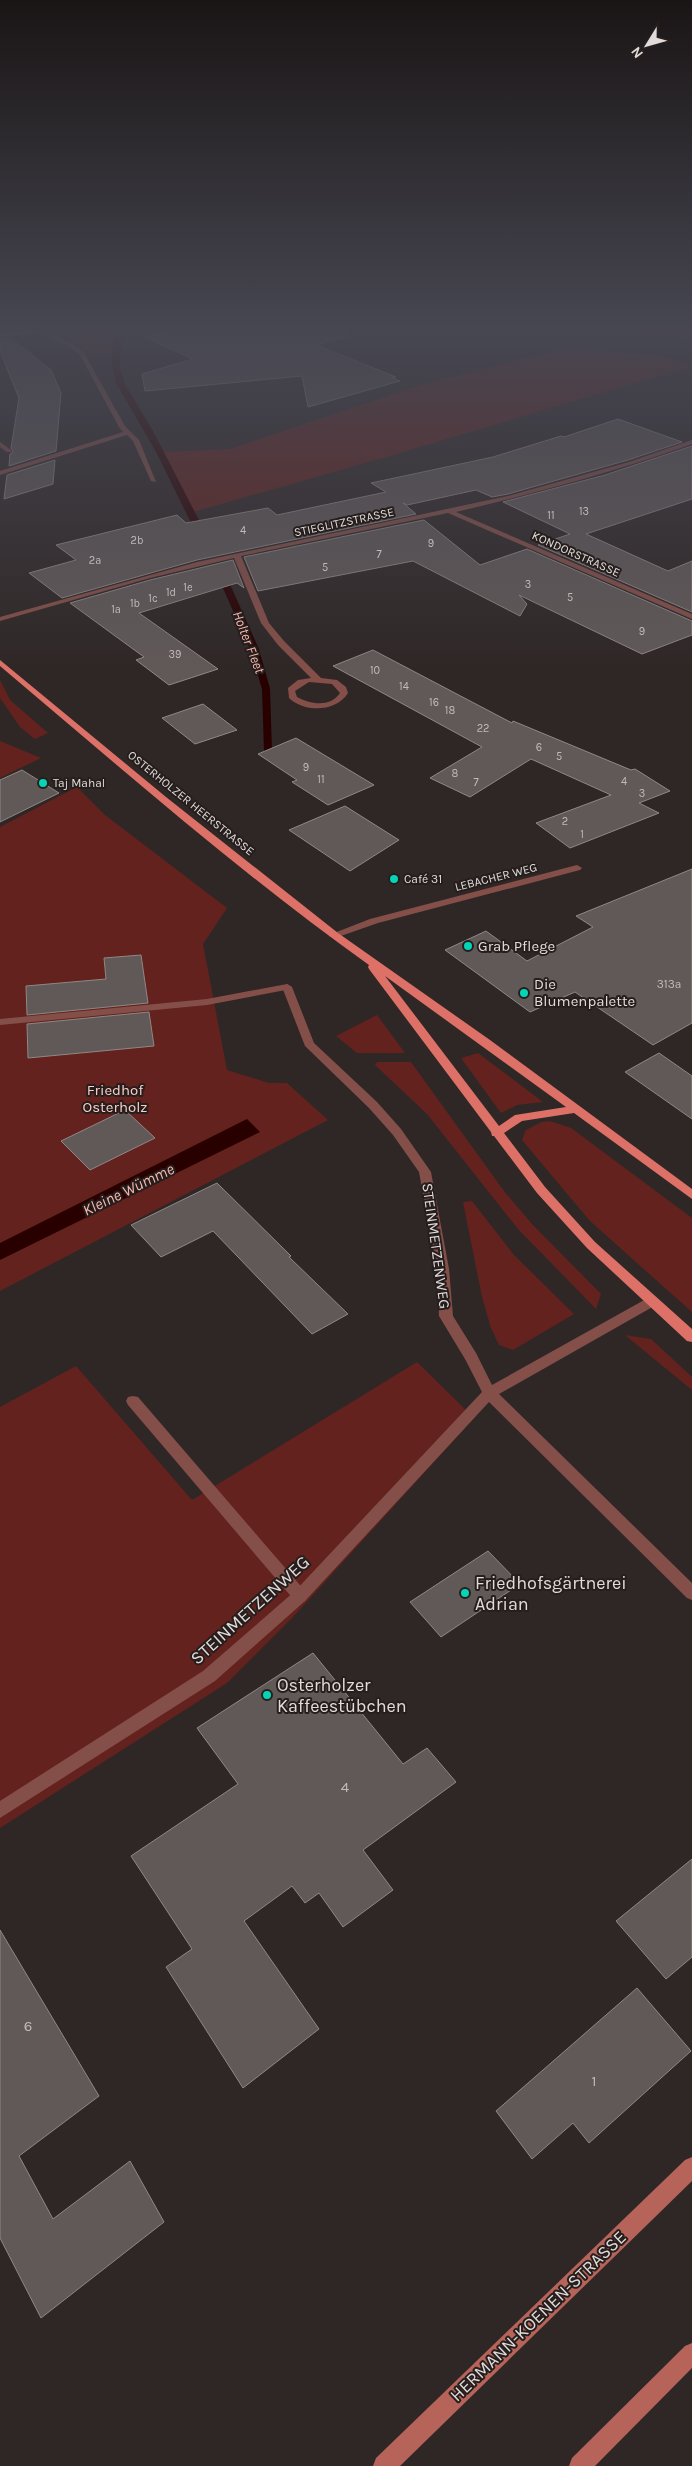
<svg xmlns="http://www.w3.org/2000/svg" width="692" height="2466" viewBox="0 0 692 2466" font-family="Karla,sans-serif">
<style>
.green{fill:#63221d}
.water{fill:#290000}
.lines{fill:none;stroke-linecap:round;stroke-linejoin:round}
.stream{stroke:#290000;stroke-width:8}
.building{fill:#615958;stroke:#908786}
.lane{fill:#844f49;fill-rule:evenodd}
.street{fill:#844f49;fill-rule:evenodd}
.secondary{fill:#b6635a;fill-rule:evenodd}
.primary{fill:#dd7167;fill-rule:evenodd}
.poi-dot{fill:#05d5b6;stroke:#251e1d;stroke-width:2}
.labels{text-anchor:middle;stroke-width:4;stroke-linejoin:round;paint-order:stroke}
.far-number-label{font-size:11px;fill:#c1bbba}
.far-street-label{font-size:12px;fill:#e1dcdb;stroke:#251e1d}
.far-poi-label{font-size:12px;fill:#e1dcdb;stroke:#251e1d;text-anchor:start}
.number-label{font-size:12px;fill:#c1bbba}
.far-water-label{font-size:14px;font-style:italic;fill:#fab8b0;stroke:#251e1d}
.poi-label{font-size:15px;fill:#e1dcdb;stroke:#251e1d;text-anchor:start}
.park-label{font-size:15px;fill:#facdc7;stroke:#251e1d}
.street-label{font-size:15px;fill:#e1dcdb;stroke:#251e1d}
.near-number-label{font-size:15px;fill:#c1bbba}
.water-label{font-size:16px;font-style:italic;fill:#fab8b0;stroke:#251e1d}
.near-poi-label{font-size:18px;fill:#e1dcdb;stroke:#251e1d;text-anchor:start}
.near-street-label{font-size:18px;fill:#e1dcdb;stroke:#251e1d}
</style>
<rect width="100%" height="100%" fill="#2f2726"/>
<!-- green -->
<g class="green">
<path d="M108,326h9l-4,4v25l-21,-2 -26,-17v-3z"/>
<path d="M553,326h139v12l-131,-8z"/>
<path d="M564,349l94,6 34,11 -316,94 -183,52 -29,-60 66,-3 191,-64z"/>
<path d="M0,680l10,20 38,33 -13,6 -15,-12 -20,-29z"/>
<path d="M0,741l41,17 -41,20z"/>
<path d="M77,787l28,28 122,93 -24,36 24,126 42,13h18l41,37 -328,171v-464z"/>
<path d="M377,1015l28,38h-48l-21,-17z"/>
<path d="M478,1053l65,49 -26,3 -16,8 -40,-55z"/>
<path d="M377,1062h34l93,129 28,33 69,70 -5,15 -78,-80 -91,-115 -52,-49z"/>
<path d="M550,1121l21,7 121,90v94l-102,-91 -68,-81 4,-10 16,-8z"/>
<path d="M472,1201l42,54 60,59 -61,36 -14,-5 -8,-17 -9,-31 -19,-95z"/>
<path d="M625,1335l26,4 41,38v13z"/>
<path d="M417,1362l57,56 -181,199 -66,66 -227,145v-421l76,-41 116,134z"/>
</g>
<!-- water -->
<g class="water">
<path d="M117,326h12l-8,10 -1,33 6,17 27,45 62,120 -9,2 -50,-101 -40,-69 -4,-18 1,-35z"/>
<path d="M247,1119l13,13 -260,128v-17z"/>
</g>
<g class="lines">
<!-- stream -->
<path class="stream" d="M221,574l34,76 11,39 2,62"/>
</g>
<!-- building -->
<g class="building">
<path d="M193,326h153l1,11 -31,8 80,32 -4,1 8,3 -92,26 -6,-31 -157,15 -3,-17 51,-15 -48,-22z"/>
<path d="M11,338l40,32 10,23 -5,58 -47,15 1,-12 3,-2 -2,-4 8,-50 -19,-47v-11z"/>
<path d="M618,419l64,23 -54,18 -120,34 -16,3 -16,-7 -69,15 -4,-2 13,11 -219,46 -135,38 -33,-25 47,-13 -20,-15 121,-30 9,8 82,-15 9,7 109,-23 -15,-9 122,-26 68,-21 3,1z"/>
<path d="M692,446v53l-106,35 82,37 24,-10v51l-154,-67 32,-11 -67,-32 102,-27z"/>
<path d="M55,460l-2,24 -49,15 3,-24z"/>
<path d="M424,520l56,45 47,-16 165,72v14l-50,19 -123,-59 8,9 -7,12 -107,-55 -155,30 -14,-34z"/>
<path d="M233,560l11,28 -7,-5 -98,30 79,56 -49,16 -33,-25 8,-3 -74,-54 80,-23z"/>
<path d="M373,650l139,73 1,-2 118,49 4,-1 35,22 -31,12 20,10 -89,35 -34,-25 75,-28 -80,-36 -61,38 -40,-19 52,-31 -149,-81z"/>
<path d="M203,704l34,26 -42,14 -33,-26z"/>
<path d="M296,738l78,47 -46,20 -36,-23 5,-2 -39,-26z"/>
<path d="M22,770l37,23 -59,29v-42z"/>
<path d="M345,806l54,34 -49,31 -61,-41z"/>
<path d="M692,869v154l-39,22 -78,-53 -45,20 -85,-62 41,-19 41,30 66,-34 -17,-11z"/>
<path d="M141,955l7,48 -121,12 -1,-29 80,-7 -2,-21z"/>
<path d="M149,1012l5,34 -126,12 -1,-34z"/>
<path d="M659,1053l33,23v43l-67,-47z"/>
<path d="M125,1110l30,28 -65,32 -29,-29z"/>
<path d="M217,1183l74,73 -2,1 59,57 -36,20 -99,-103 -52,26 -30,-32z"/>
<path d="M488,1551l32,33 -79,53 -31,-35z"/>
<path d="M313,1653l90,111 24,-16 29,34 -93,68 30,40 -50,37 -24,-34 -14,10 -13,-17 -48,35 75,108 -76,59 -77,-121 26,-18 -61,-93 107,-72 -41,-56z"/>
<path d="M692,1859v98l-26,22 -50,-58z"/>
<path d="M0,1930l99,166 -80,60 34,63 77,-58 34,61 -123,96 -41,-80z"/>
<path d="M637,1988l54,63 -102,92 -16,-20 -41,36 -36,-48z"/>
</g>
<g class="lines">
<!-- lane -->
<g class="lane">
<path d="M0,442l11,8v2h-4l-7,-5z"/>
<path d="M287,984l5,3 -1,2 -84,16 -207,20v-6l207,-20z"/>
<path d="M133,1396l5,1 167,194 3,5 -3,5 -5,2 -5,-2 -167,-196 -2,-4 2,-4z"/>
</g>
<!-- street -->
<g class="street">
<path d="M26,326h7l6,2 30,-2 -2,2 -22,3 26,12 13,10 41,73 14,14 17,42 -5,-1 -18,-40 -6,-6 -127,40v-4l123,-39 -4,-5 -39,-72 -13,-10 -29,-13 -38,6v-4l32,-4z"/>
<path d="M692,440v4c-78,28 -156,49 -236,68l236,102v5l-244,-106 -207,43 28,67 15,18 37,37 16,2 9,7 2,6c-12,19 -43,20 -59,5l-1,-10 10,-8 13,-2 -33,-33 -17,-22 -27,-65 -84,20 -150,43v-4l197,-55 311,-66 121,-34zM309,682l23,2 8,9c-10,15 -30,11 -43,4l-2,-6z"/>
<path d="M577,865l5,3 -2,2 -202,53 -40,14h-8l-1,-2 41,-16z"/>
<path d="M287,984l5,3 22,56 63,59 24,27 30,43 18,97 4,47 23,37 16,32 154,-86h10l2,3 -2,3 -157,89 193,189v17l-5,-2 -198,-196 -184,199 -90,80 -215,137v-17l203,-130 92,-80 187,-199 -17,-33 -26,-43 -2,-47 -18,-97 -26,-37 -24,-27 -64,-62 -23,-59z"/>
</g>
<!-- secondary -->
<g class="secondary">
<path d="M692,2157v24l-292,285h-27l3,-8 309,-298z"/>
<path d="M692,2343v25l-97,98h-26l3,-8 113,-112z"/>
</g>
<!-- primary -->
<path class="primary" d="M0,660l166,137 172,136 152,107 202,149v10l-118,-86 -52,8 -18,12 41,54 50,55 97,87v13l-5,-1 -100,-93 -50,-55 -43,-57h-2l-1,-4 -122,-163 -1,-2 1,-2c-129,-92 -248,-197 -369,-299zM385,976l181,131 -51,8 -16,11z"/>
</g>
<!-- sky -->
<linearGradient id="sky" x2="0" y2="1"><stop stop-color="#1a1515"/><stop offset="0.49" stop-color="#474752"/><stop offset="1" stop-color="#474752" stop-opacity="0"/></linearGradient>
<rect width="692" height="671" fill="url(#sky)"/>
<!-- markers -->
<g class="poi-dot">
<circle cx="43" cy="783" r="5"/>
<circle cx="394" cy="879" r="5"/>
<circle cx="468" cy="946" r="5"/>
<circle cx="524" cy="993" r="5"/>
<circle cx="465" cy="1593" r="5"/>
<circle cx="267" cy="1695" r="5"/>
</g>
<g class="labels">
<!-- far-number labels -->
<g class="far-number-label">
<text x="584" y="515">13</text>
<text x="551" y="519">11</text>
<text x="243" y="534">4</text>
<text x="137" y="544">2b</text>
<text x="431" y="547">9</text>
<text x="379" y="558">7</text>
<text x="95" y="564">2a</text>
<text x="325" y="571">5</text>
<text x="528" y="588">3</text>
<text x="188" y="591">1e</text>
<text x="171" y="596">1d</text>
<text x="570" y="601">5</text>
<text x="153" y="602">1c</text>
<text x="135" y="607">1b</text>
<text x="116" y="613">1a</text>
<text x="642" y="635">9</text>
<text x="175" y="658">39</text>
<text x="375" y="674">10</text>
<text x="404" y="690">14</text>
<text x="434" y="706">16</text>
<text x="450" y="714">18</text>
<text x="483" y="732">22</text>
<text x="539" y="751">6</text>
<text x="559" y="760">5</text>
<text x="306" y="771">9</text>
<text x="455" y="777">8</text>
<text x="321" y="783">11</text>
<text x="624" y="785">4</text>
<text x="476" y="786">7</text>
<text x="642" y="797">3</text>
<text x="565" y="825">2</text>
<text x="582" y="838">1</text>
</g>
<!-- far-street labels -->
<g class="far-street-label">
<text transform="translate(344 522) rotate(-12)" y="4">STIEGLITZSTRASSE</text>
<text transform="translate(576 554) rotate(24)" y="4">KONDORSTRASSE</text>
<text transform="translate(191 803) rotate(39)" y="4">OSTERHOLZER HEERSTRASSE</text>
<text transform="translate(496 877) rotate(-14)" y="4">LEBACHER WEG</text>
</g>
<!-- far-poi labels -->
<g class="far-poi-label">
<text x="53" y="787">Taj Mahal</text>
<text x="404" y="883">Café 31</text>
</g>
<!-- number labels -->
<g class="number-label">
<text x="669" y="988">313a</text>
</g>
<!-- far-water labels -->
<g class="far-water-label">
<text transform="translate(249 642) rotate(69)" y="5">Holter Fleet</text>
</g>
<!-- poi labels -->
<g class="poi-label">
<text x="478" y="951">Grab Pflege</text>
<text x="534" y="989">Die<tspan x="534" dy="17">Blumenpalette</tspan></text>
</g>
<!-- park labels -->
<g class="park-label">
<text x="115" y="1095">Friedhof<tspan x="115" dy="17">Osterholz</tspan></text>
</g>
<!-- street labels -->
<g class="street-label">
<text transform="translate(436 1246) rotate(82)" y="5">STEINMETZENWEG</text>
</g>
<!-- near-number labels -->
<g class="near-number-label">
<text x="345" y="1792">4</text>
<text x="28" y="2031">6</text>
<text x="594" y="2086">1</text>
</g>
<!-- water labels -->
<g class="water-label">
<text transform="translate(128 1189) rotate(-26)" y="6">Kleine Wümme</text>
</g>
<!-- near-poi labels -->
<g class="near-poi-label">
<text x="475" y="1589">Friedhofsgärtnerei<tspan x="475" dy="21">Adrian</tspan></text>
<text x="277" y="1691">Osterholzer<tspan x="277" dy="21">Kaffeestübchen</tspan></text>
</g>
<!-- near-street labels -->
<g class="near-street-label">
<text transform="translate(250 1610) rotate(-42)" y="6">STEINMETZENWEG</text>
<text transform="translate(538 2316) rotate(-44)" y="6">HERMANN-KOENEN-STRASSE</text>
</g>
</g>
<!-- north arrow -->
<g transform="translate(647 45) rotate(233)" stroke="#251e1d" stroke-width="4" paint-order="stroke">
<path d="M0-4L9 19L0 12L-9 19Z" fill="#e1dcdb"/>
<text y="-8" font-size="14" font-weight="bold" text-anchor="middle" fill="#e1dcdb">N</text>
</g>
</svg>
